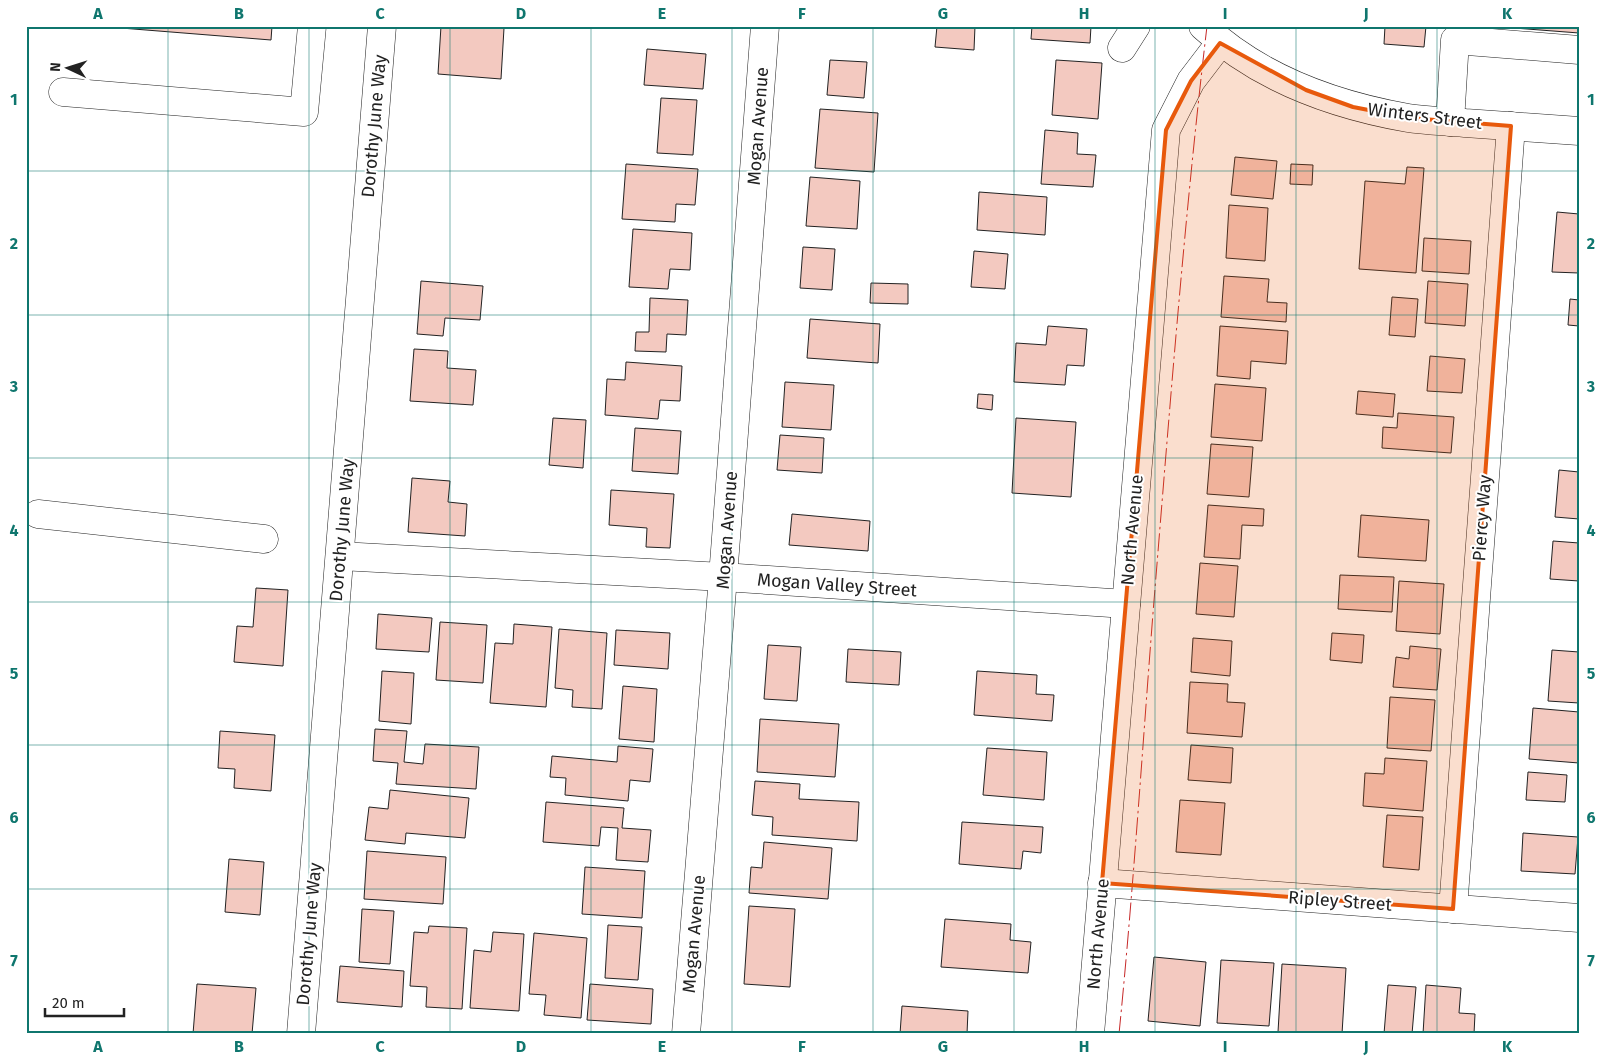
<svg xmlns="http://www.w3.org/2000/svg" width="1605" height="1060" viewBox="0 0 1605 1060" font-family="'Fira Sans',sans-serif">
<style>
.building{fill:#f3c9c0;stroke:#222}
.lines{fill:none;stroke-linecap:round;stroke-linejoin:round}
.minor-casing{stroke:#222;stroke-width:29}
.major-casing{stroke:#222;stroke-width:29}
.minor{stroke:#fff;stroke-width:28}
.major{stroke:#fff;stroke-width:28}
.power{stroke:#c62828;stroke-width:1;stroke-dasharray:18 4 2.5 4;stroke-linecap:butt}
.marked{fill:#e8590c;fill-opacity:0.2;stroke:#e8590c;stroke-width:4;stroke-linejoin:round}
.grid{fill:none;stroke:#0f766e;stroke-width:1;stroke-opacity:0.55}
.labels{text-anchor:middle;stroke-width:4;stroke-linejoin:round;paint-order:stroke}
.street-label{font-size:18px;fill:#222;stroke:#fff}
.neatline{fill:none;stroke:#0f766e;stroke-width:2}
.grid-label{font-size:16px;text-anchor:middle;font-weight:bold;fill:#0f766e}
</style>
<rect width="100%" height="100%" fill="#fff"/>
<!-- building -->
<g class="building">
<path d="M96,26h176l-1,14z"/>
<path d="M441,26l63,2 -3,51 -63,-5z"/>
<path d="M937,26h38l-1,24 -39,-3z"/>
<path d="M1032,26h59l-1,17 -59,-4z"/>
<path d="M1385,26h41l-2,21 -40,-3z"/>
<path d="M1488,26h91v7z"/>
<path d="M647,49l59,5 -3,35 -59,-4z"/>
<path d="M830,60l37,2 -3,36 -37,-3z"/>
<path d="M1056,60l46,3 -4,56 -46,-4z"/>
<path d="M661,98l36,2 -4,55 -36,-2z"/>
<path d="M820,109l58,4 -4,59 -59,-4z"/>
<path d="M1045,130l33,3 -1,21 19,1 -3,32 -52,-3z"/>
<path d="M1235,157l42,4 -4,38 -42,-4z"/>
<path d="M626,164l72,5 -3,36 -19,-1 -1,18 -53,-3z"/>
<path d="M1291,164l22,1 -1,20 -22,-1z"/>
<path d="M1407,167l17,1 -8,105 -57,-4 6,-88 40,3z"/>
<path d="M810,177l50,4 -3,48 -51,-3z"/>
<path d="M979,192l68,5 -2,38 -68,-5z"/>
<path d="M1229,205l39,3 -3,53 -39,-3z"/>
<path d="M1557,212l22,2v59l-27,-1z"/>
<path d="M633,229l59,4 -2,37 -20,-1 -2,20 -39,-2z"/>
<path d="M1424,238l47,3 -2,33 -47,-3z"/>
<path d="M803,247l32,2 -3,41 -32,-2z"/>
<path d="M974,251l34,3 -3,35 -34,-2z"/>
<path d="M1224,276l45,3 -2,23 20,1 -1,19 -65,-5z"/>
<path d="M421,281l62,5 -3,34 -35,-2 -2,18 -26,-2z"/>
<path d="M1428,281l40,3 -3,42 -40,-3z"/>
<path d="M871,283l37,1v20l-38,-1z"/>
<path d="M1392,297l26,2 -3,38 -26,-2z"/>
<path d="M650,298l38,2 -2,35 -19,-1 -1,18 -31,-1 1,-19h13z"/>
<path d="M1570,299l9,1v26l-11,-1z"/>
<path d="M810,319l70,5 -2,39 -71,-5z"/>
<path d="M1048,326l39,3 -3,37 -17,-1 -2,20 -51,-3 2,-39 30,2z"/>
<path d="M1220,326l68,5 -2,33 -35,-3 -1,18 -33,-3z"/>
<path d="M414,349l34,2 -1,17 29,2 -3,35 -63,-4z"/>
<path d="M1430,356l35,3 -3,34 -35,-2z"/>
<path d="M626,362l56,4 -2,35 -20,-1 -2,19 -53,-4 2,-36 18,1z"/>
<path d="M785,382l49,3 -3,45 -49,-3z"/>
<path d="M1215,384l51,4 -4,53 -51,-4z"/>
<path d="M1358,391l37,3 -2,23 -37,-3z"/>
<path d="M978,394l15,1 -1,15 -15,-2z"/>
<path d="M1398,413l56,4 -3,36 -69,-5 1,-21 14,1z"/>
<path d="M553,418l33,2 -3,48 -34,-3z"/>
<path d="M1016,418l60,4 -5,75 -59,-4z"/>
<path d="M635,428l46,3 -3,43 -46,-3z"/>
<path d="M780,435l44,3 -2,35 -45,-3z"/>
<path d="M1211,444l42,3 -4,50 -42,-3z"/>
<path d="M1559,470l20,2v47l-24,-2z"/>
<path d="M412,478l38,3 -2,21 19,2 -2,32 -57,-4z"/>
<path d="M611,490l63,4 -4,54 -24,-1 1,-19 -38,-3z"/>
<path d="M1208,505l56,4 -1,17 -21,-1 -2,34 -36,-2z"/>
<path d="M792,514l78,7 -2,30 -79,-6z"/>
<path d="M1361,515l68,5 -3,41 -68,-4z"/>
<path d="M1553,541l26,2v38l-29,-2z"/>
<path d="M1200,563l38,3 -4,51 -38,-3z"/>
<path d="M1340,575l54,2 -2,35 -54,-3z"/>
<path d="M1399,581l45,3 -4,50 -44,-3z"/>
<path d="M256,588l32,2 -5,76 -49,-4 3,-36 16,1z"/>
<path d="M378,614l54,4 -3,34 -53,-3z"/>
<path d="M440,622l47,3 -4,58 -47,-3z"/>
<path d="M514,624l38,3 -6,80 -56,-4 5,-60 18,1z"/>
<path d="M559,629l48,4 -5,76 -30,-2 1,-17 -18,-2z"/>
<path d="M616,630l54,3 -2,36 -54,-4z"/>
<path d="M1332,633l32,2 -2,28 -32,-3z"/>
<path d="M1193,638l39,3 -2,35 -39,-4z"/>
<path d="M768,645l33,2 -4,54 -33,-2z"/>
<path d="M1410,646l31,3 -4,41 -44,-3 3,-30 13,2z"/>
<path d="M848,649l53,3 -2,33 -53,-3z"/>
<path d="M1552,650l27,2v51l-31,-2z"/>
<path d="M382,671l32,2 -3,51 -32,-3z"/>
<path d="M977,671l60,4 -1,19 18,1 -2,26 -78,-6z"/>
<path d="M1190,682l38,2 -1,18 18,1 -3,34 -55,-4z"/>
<path d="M623,686l34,3 -3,53 -35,-3z"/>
<path d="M1390,697l45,3 -4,51 -44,-3z"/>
<path d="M1533,708l46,4v51l-50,-4z"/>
<path d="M760,719l79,5 -4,53 -78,-5z"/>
<path d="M375,729l32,2 -3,31 19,2 2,-20 54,3 -3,42 -80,-5 2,-21 -25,-2z"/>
<path d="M220,731l55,4 -4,56 -37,-3 1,-19 -17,-1z"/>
<path d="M1191,745l42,3 -2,35 -43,-3z"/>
<path d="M618,746l35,3 -3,33 -20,-2 -2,21 -63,-6 1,-17 -16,-1 2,-21 65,6z"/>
<path d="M987,748l60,4 -3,48 -61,-5z"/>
<path d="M1385,758l42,3 -4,50 -60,-5 2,-33 19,1z"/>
<path d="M1528,772l39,3 -2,27 -39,-2z"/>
<path d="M755,781l45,3 -1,15 60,3 -2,39 -85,-6 1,-18 -21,-2z"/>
<path d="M390,790l79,8 -4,40 -59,-5 -1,11 -40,-4 4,-33 19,2z"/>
<path d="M1180,800l45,3 -4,52 -45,-3z"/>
<path d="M546,802l78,6 -2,20 29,2 -3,32 -32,-2 2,-32 -17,-1 -2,19 -56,-4z"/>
<path d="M1387,815l36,2 -4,53 -36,-3z"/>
<path d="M962,822l81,5 -2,26 -18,-2 -2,18 -62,-5z"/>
<path d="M1523,833l55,4 -3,37 -54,-3z"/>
<path d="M764,842l68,6 -4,51 -79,-6 2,-26 11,1z"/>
<path d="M367,851l79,6 -3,47 -79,-5z"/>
<path d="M229,859l35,3 -4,53 -35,-3z"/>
<path d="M585,867l60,4 -3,47 -60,-4z"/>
<path d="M749,906l46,3 -5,78 -46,-3z"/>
<path d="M362,909l32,2 -4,53 -31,-2z"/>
<path d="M945,919l66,5 -1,16 21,2 -3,31 -87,-6z"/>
<path d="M608,925l34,2 -4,53 -33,-2z"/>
<path d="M429,926l38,2 -5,81 -36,-2 1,-20 -17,-1 4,-54 14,1z"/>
<path d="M493,932l31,2 -5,77 -49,-3 4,-58 17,2z"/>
<path d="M534,933l53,5 -6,80 -37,-3 2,-20 -17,-1z"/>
<path d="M1154,957l52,5 -6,64 -52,-5z"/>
<path d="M1221,960l53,3 -5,63 -52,-3z"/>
<path d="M1282,964l64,4 -4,66 -64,-2z"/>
<path d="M340,966l64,5 -2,36 -65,-5z"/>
<path d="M197,984l59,4 -4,46h-59z"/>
<path d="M590,984l63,5 -2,35 -64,-4z"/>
<path d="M1388,985l28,2 -4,47h-28z"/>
<path d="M1426,985l35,3 -2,25 16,1 -1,20h-51z"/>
<path d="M902,1006l66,5 -1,23h-67z"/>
</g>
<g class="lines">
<!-- minor casing -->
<g class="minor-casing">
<g id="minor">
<path d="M1122,48l14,-22"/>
<path d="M63,92l241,20 8,-86"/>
<path d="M1450,122l5,-82 124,10"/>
<path d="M38,514l226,25"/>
<path d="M340,556l383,21 403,27"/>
<path d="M1102,883l477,35"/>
<path d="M1453,909l58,-783"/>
<path d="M301,1034l81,-1008"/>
<path d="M686,1034l37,-457 42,-551"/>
<path d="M1090,1034l76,-904 25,-49 29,-38"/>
</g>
</g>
<!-- major casing -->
<g class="major-casing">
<path id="major" d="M1203,26c56,52 131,79 205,92 19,3 38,3 57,5 38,3 76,5 114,8"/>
</g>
<!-- minor -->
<use href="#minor" class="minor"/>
<!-- major -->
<use href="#major" class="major"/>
<!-- power -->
<path class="power" d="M1119,1034c14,-140 23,-280 34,-421 16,-195 31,-392 54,-587"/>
</g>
<!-- marked area -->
<path class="marked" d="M1220,43l86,47 47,17 57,11 101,8 -58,783 -351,-26 64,-753 25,-49z"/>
<!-- grid -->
<path class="grid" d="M168,26v1008M309,26v1008M450,26v1008M591,26v1008M732,26v1008M873,26v1008M1014,26v1008M1155,26v1008M1296,26v1008M1437,26v1008M26,171h1553M26,315h1553M26,458h1553M26,602h1553M26,745h1553M26,889h1553"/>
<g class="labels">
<!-- street labels -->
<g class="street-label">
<text transform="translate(1425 116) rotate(7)" y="6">Winters Street</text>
<text transform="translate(374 126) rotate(-85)" y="6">Dorothy June Way</text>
<text transform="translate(758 126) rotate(-86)" y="6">Mogan Avenue</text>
<text transform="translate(1482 518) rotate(-86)" y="6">Piercy Way</text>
<text transform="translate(342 530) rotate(-85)" y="6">Dorothy June Way</text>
<text transform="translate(727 530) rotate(-86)" y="6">Mogan Avenue</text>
<text transform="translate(1132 530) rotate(-85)" y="6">North Avenue</text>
<text transform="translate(837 585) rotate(4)" y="6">Mogan Valley Street</text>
<text transform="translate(1340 901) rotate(4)" y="6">Ripley Street</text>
<text transform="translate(309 934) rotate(-85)" y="6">Dorothy June Way</text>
<text transform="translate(694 934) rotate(-85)" y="6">Mogan Avenue</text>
<text transform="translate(1098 934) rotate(-85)" y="6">North Avenue</text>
</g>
</g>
<!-- border -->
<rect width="1605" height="1060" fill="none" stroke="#ffffff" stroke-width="55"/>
<!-- north arrow -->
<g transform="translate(68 68) rotate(274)" stroke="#ffffff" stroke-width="4" paint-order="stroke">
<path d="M0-4L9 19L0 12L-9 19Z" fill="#222222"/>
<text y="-8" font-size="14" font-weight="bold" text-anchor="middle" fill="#222222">N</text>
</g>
<!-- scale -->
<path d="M45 1008v8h79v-8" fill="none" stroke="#222222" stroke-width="2.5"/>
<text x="52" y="1008" font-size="15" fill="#222222" stroke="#ffffff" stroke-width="4" paint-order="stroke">20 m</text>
<rect x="28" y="28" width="1550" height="1004" class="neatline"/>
<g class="grid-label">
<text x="98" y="19">A</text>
<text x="239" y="19">B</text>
<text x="380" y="19">C</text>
<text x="521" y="19">D</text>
<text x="662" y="19">E</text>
<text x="802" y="19">F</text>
<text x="943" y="19">G</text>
<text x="1084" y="19">H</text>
<text x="1225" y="19">I</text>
<text x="1366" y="19">J</text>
<text x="1507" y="19">K</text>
<text x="14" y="105">1</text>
<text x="1591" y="105">1</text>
<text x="14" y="249">2</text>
<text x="1591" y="249">2</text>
<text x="14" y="392">3</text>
<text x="1591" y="392">3</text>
<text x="14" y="536">4</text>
<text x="1591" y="536">4</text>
<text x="14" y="679">5</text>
<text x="1591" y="679">5</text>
<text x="14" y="823">6</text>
<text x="1591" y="823">6</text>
<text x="14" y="966">7</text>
<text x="1591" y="966">7</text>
<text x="98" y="1052">A</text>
<text x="239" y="1052">B</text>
<text x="380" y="1052">C</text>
<text x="521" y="1052">D</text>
<text x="662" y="1052">E</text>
<text x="802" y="1052">F</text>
<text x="943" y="1052">G</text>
<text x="1084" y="1052">H</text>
<text x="1225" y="1052">I</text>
<text x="1366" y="1052">J</text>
<text x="1507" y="1052">K</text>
</g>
</svg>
